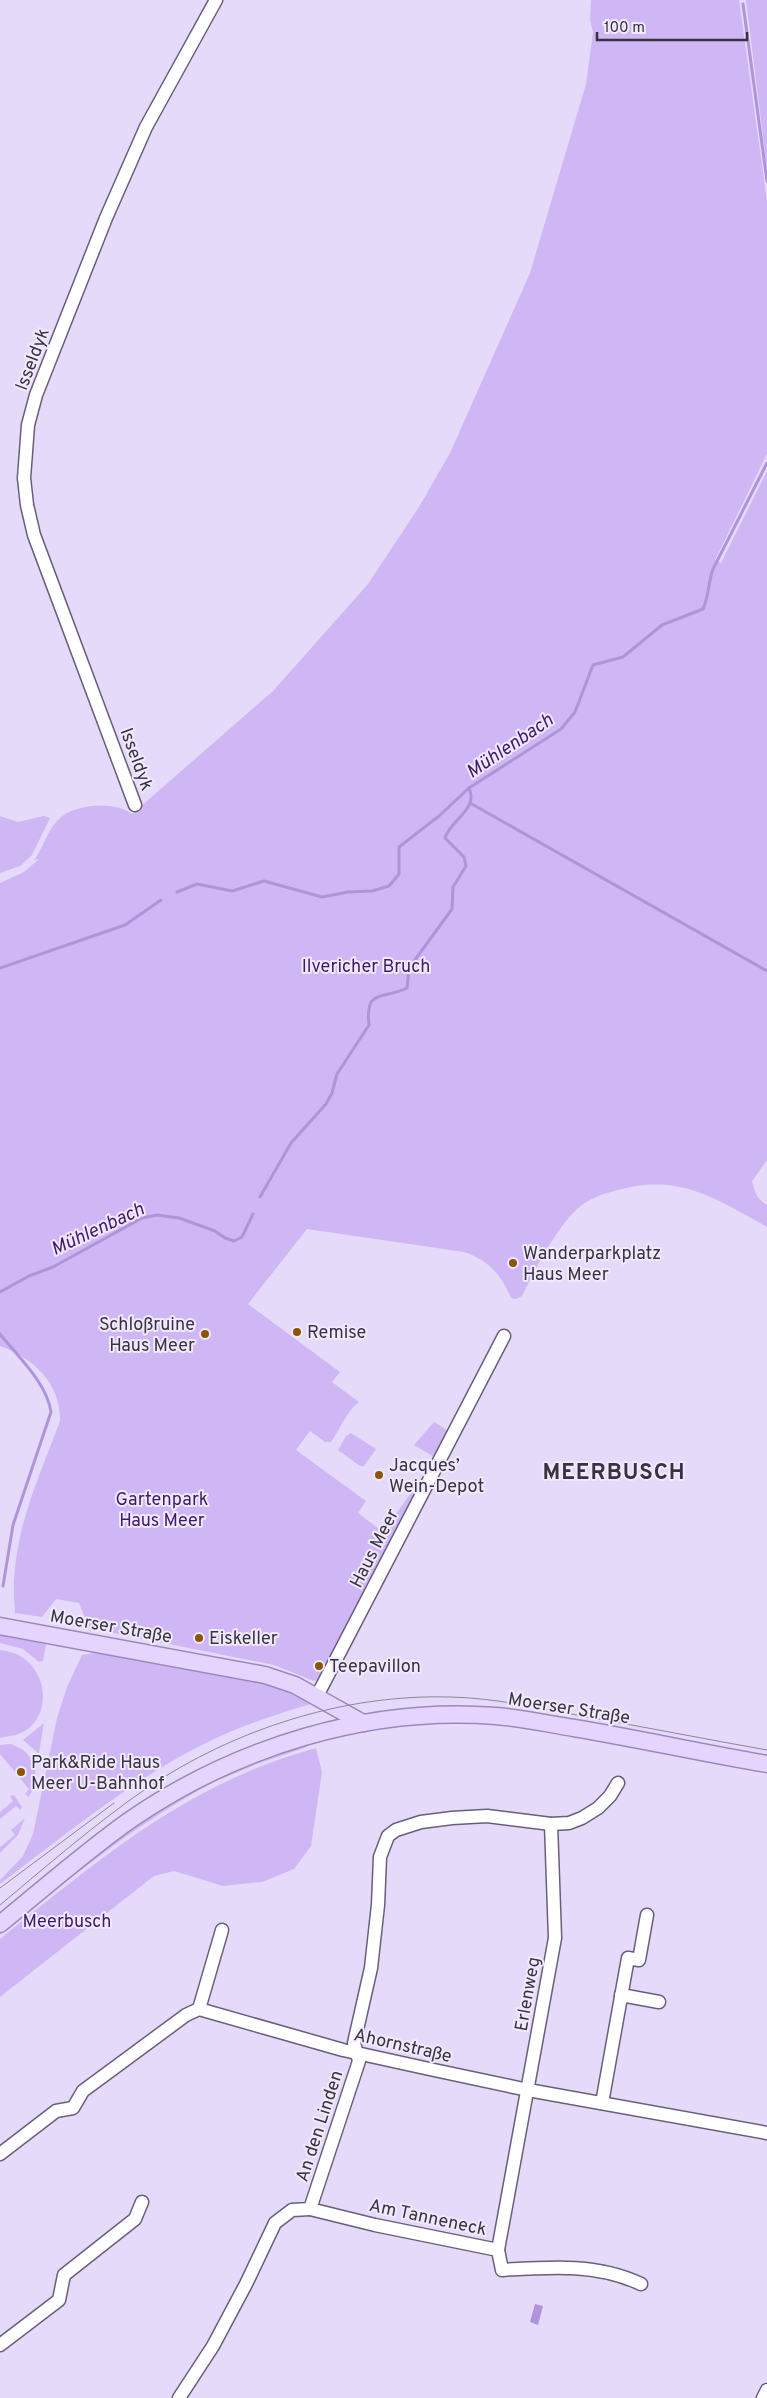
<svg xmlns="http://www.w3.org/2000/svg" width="767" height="2398" viewBox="0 0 767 2398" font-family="Overpass,sans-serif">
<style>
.green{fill:#cfb7f5}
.water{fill:#b094da}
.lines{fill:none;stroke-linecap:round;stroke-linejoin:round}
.stream{stroke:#b094da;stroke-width:3}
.minor-casing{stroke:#695f7a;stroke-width:15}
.major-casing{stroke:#9c89bb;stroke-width:19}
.minor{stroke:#fff;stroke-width:12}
.major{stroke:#e5d4fe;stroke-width:16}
.tram{stroke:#8e869c;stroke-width:1}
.poi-dot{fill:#8b5603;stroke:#f1e9fd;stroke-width:2}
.labels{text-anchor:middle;stroke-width:4;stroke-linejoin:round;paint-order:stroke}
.street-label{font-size:18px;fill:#37333f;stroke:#f1e9fd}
.park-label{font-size:18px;fill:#42186b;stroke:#f1e9fd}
.poi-label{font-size:18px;fill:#37333f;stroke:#f1e9fd;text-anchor:start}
.water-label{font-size:19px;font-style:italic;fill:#42196b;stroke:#f1e9fd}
.district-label{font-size:22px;font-weight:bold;letter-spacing:1px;fill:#37333f;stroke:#f1e9fd}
</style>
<rect width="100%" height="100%" fill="#e6dafa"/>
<!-- green -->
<g class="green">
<path d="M591,0h148l28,201v253l-52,106 6,3 46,-92v689l-15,21c3,12 5,18 15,24v22c-52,-29 -88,-54 -149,-37 -15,4 -29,8 -41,19 -24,24 -40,57 -55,87l-6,3 -5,-1c-10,-24 -23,-38 -47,-46l-157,-23 -59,75 92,68 -8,10 27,20c-13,10 -18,26 -28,40h-6l-15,-11 -14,19 70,51 -8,12 25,19 33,-46 7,3 -100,188 -9,4 -40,-16 -185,-37 -10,-25 -23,-4 -14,18 -27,-4c-7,-72 21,-127 45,-192 1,-38 -27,-63 -60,-75v-463l24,-11 15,-13 -5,1c9,-12 13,-29 24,-40 14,-16 57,-20 74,-6l141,-123 95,-107 51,-77 31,-54 80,-180 56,-189 7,-52 -3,-12z"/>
<path d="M746,0h21v169z"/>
<path d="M0,816l18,6 26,-6 6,2 -18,37 -12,11 -20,7z"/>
<path d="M434,1422l16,10 -14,26 -22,-13z"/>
<path d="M351,1433l25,16 -12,17h-4l-22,-16 8,-14z"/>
<path d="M0,1634l46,10 -3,17 -4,1 -16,-13 -23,-6z"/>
<path d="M0,1650c8,1 16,3 22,7 24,16 29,52 7,71 -8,7 -19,8 -29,10z"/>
<path d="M94,1653l140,21 50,13 30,16c-37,11 -75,23 -110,41 -74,37 -139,91 -204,140v-4l23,-24 10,-22 24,-116 10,-31 15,-32z"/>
<path d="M44,1723l-5,30h-1l-15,-13z"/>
<path d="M11,1744c26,9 30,30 18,53l-4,-3 4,-5 -29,-35v-9z"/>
<path d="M306,1745l1,2 -50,17 -38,16 -1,-3 39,-17z"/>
<path d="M316,1748l6,24 -11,74 -17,23 -32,13 -39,4 -49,-15 -20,5 -154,121v-58c101,-81 188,-156 316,-191z"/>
<path d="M213,1779l1,3c-79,42 -145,97 -214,153v-4l133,-104z"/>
<path d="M14,1795l8,12 -2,3 -4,-4 -16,13v-7l13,-11 -3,-5z"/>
<path d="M25,1818l-7,17 -18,18v-6l15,-12 -4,-5z"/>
</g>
<!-- water -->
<path class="water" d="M535,2304l8,2 -5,19 -8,-3z"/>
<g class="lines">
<!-- stream -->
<g class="stream">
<path d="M743,4l24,177"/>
<path d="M470,803l297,168"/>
<path d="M177,892l20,-8 35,7 32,-10 58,16 26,-5 24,-1 17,-5 10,-12v-27l40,-31 30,-28 92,-59 14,-17 18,-47 30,-8 39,-32 41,-16c6,-13 5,-26 10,-40l54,-106"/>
<path d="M0,968l125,-43 36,-25"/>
<path d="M260,1197l31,-54 35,-39 6,-11 5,-19 32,-49c-4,-37 13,-25 38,-37l2,-20 43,-59 1,-22 13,-21 -2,-9 -19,-19c5,-18 34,-28 24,-50"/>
<path d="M0,1292l29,-16 24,-9 89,-49 15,-3 22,3 36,13 10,7 9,3 8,-4 11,-23"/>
<path d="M0,1334c18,23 47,49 51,78l-38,113 -10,61"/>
</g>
<!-- minor casing -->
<g class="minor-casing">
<g id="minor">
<path d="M135,805l-101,-270 -7,-30 -3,-27 4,-53 8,-30 70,-177 40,-91 70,-127"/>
<path d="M317,1696l187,-360"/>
<path d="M621,1995l38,7"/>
<path d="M199,2009l23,-79"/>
<path d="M602,2103l26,-145 11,2 8,-45"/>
<path d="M0,2154l56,-43 17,-3 10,-17 103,-76 13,-6 144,41 91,20 94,20 239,43"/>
<path d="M310,2209l65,16 123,25 4,20c48,-3 95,-7 139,14"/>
<path d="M498,2250l57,-312 -4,-114"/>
<path d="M0,2345l59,-45 5,-25 71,-56 7,-17"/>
<path d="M179,2398l34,-52 33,-62 29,-61 17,-13 18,-1 49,-148 -5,-18 17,-75 7,-63 2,-48 8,-21 8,-6 25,-8 31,-4 35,-2 64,8 18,-1 13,-5 16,-10 12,-12 8,-13"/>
<path d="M763,2398l4,-8"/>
</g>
</g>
<!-- major casing -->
<g class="major-casing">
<g id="major">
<path d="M0,1626l265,49 30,10 68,38"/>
<path d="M0,1924c43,-35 85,-72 130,-104 106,-73 238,-114 366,-104 26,2 53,8 78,12 65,11 129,25 193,36"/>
</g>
</g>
<!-- minor -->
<use href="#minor" class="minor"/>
<!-- major -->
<use href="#major" class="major"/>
<!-- tram -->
<g class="tram">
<path d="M0,1888l114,-85"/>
<path d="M0,1905c48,-40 96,-82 147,-117 88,-59 197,-94 303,-91 45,1 89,11 132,19 62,11 123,23 185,34"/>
</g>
</g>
<!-- markers -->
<g class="poi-dot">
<circle cx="513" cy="1263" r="5"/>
<circle cx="297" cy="1332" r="5"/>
<circle cx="205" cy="1334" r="5"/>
<circle cx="379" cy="1475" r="5"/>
<circle cx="199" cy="1638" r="5"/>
<circle cx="319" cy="1666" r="5"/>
<circle cx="21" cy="1772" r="5"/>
</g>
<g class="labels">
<!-- street labels -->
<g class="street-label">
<text transform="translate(32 359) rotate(-69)" y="6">Isseldyk</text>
<text transform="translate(137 759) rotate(70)" y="6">Isseldyk</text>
<text transform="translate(374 1548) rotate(-63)" y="6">Haus Meer</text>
<text transform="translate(111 1626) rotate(10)" y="6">Moerser Straße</text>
<text transform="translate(569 1708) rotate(9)" y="6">Moerser Straße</text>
<text transform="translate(527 1994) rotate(-80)" y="6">Erlenweg</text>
<text transform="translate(403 2045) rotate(13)" y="6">Ahornstraße</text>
<text transform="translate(319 2126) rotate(-72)" y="6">An den Linden</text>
<text transform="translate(428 2217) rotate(12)" y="6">Am Tanneneck</text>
</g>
<!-- park labels -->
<g class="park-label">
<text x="366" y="972">Ilvericher Bruch</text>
<text x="162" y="1505">Gartenpark<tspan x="162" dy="21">Haus Meer</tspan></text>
<text x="67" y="1927">Meerbusch</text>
</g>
<!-- poi labels -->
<g class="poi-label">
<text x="523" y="1259">Wanderparkplatz<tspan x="523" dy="21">Haus Meer</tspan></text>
<text x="195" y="1330" text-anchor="end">Schloßruine<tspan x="195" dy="21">Haus Meer</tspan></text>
<text x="307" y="1338">Remise</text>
<text x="389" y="1471">Jacques’<tspan x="389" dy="21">Wein-Depot</tspan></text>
<text x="209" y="1644">Eiskeller</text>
<text x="329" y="1672">Teepavillon</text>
<text x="31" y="1768">Park&amp;Ride Haus<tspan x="31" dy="21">Meer U-Bahnhof</tspan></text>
</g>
<!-- water labels -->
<g class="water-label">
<text transform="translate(509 745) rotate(-34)" y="7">Mühlenbach</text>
<text transform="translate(97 1228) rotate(-25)" y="7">Mühlenbach</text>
</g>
<!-- district labels -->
<g class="district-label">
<text x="614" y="1479">MEERBUSCH</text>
</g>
</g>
<!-- scale -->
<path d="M597 32v8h150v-8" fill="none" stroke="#37333f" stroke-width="2.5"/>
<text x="604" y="32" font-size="15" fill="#37333f" stroke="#f1e9fd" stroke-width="4" paint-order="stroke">100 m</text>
</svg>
